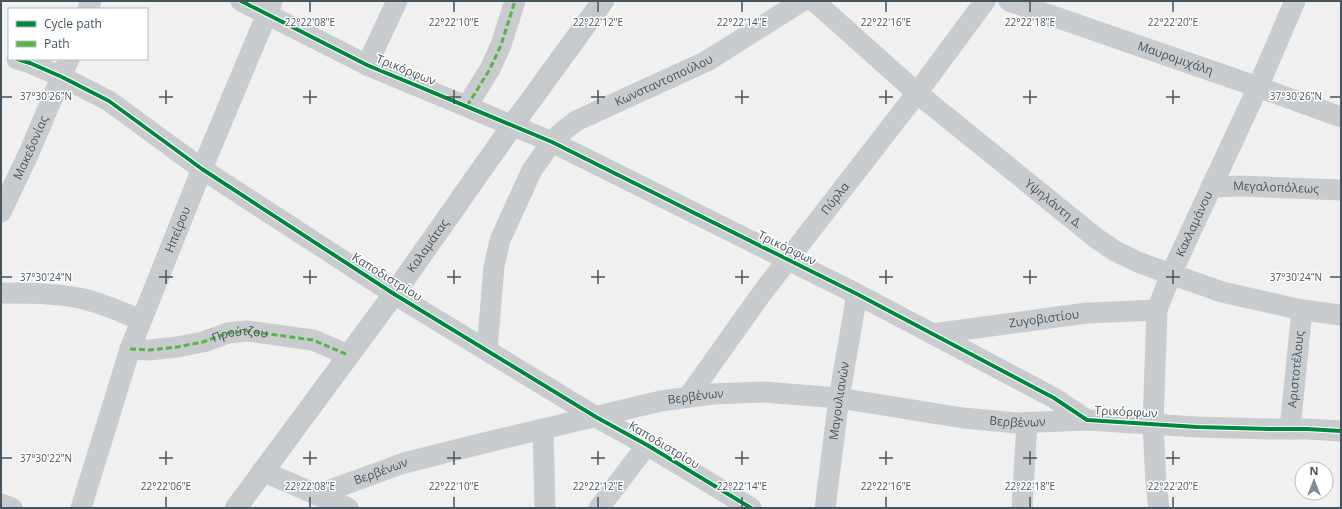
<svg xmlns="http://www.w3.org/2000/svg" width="1342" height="509" viewBox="0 0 1342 509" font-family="'Open Sans',sans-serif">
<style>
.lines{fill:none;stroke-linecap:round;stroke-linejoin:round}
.minor{stroke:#c9cccf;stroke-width:21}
.major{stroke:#c6cacd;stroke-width:22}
.quiet{stroke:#57b448;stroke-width:3;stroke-dasharray:6 3;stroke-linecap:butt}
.cycleway-casing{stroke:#fff;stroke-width:6}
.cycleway{stroke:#00873e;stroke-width:4}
.ticks{fill:none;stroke:#46545e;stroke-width:1.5}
.labels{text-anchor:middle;stroke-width:3;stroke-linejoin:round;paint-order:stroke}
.street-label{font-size:12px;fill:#46545e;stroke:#fff}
.ticks-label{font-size:10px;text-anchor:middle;fill:#46545e;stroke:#fff;stroke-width:3;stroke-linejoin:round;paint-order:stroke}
</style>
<rect width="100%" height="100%" fill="#f1f0f0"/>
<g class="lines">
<!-- minor -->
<g class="minor">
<path d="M241,1l126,64 185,77 305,152 197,104 33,22 110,7 72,2h38l34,2"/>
<path id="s1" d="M814,1l103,92 179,145 19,13 25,12 82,29 80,18 39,5"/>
<path id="s2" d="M1009,1l249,86 83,30"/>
<path d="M88,9l3,-8"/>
<path d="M17,59l13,4 32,14 47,24 93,68 192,125 202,123 51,28 104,63"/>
<path d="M367,65l30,-64"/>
<path d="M467,106l23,-37 11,-24 14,-44"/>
<path id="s3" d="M1211,187l29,-1 101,4"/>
<path id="s4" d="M1,212l27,-57 41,-96"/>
<path d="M1,293c26,0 53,0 78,5 21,4 42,14 62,22"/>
<path id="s5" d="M932,334l155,-21 70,-3"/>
<path d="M130,349l19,1 28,-3 26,-5 25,-9 19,-2 66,9 35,15"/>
<path id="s6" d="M487,350l7,-84 6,-26 32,-70 20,-28 11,-11 13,-10 131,-60 95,-60"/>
<path id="s7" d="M688,397l74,-104 155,-200 68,-92"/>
<path d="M543,429l2,79"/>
<path id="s8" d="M1290,429l12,-119"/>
<path d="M262,471l86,37"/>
<path id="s9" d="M316,495l88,-32 80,-20 177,-42 52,-7 51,-2 75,6 124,20 54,5 70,-3"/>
<path d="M1,504l11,4"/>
<path id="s10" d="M81,508l49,-159 72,-180 70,-167"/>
<path d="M599,508l48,-63"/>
<path id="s11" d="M825,508l14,-110 18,-104"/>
<path d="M1022,508l5,-86"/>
<path id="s12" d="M1159,508l-3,-24 -3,-60 4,-114 14,-36 87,-187 37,-86"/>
</g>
<!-- major -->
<path class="major" id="s13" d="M236,508l158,-214 118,-168 91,-125"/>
<!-- quiet -->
<g class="quiet">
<path d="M467,106l23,-37 11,-24 14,-44"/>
<path id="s14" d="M130,349l19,1 28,-3 26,-5 25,-9 19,-2 66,9 35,15"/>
</g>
<!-- cycleway casing -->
<g class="cycleway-casing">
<g id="cycleway">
<path d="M241,1l126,64 185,77 305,152 197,104 33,22 110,7 72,2h38l34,2"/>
<path d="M17,59l13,4 32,14 47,24 93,68 192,125 202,123 51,28 104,63"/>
</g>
</g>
<!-- cycleway -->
<use href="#cycleway" class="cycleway"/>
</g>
<!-- ticks -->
<path class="ticks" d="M310,2v10M454,2v10M598,2v10M742,2v10M886,2v10M1030,2v10M1173,2v10M166,90v14M310,90v14M454,90v14M598,90v14M742,90v14M886,90v14M1030,90v14M1173,90v14M2,97h10M159,97h14M303,97h14M447,97h14M591,97h14M735,97h14M879,97h14M1023,97h14M1166,97h14M1330,97h10M166,270v14M310,270v14M454,270v14M598,270v14M742,270v14M886,270v14M1030,270v14M1173,270v14M2,277h10M159,277h14M303,277h14M447,277h14M591,277h14M735,277h14M879,277h14M1023,277h14M1166,277h14M1330,277h10M166,451v14M310,451v14M454,451v14M598,451v14M742,451v14M886,451v14M1030,451v14M1173,451v14M2,458h10M159,458h14M303,458h14M447,458h14M591,458h14M735,458h14M879,458h14M1023,458h14M1166,458h14M166,497v10M310,497v10M454,497v10M598,497v10M742,497v10M886,497v10M1030,497v10M1173,497v10"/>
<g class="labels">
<!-- street labels -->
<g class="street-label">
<text dy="4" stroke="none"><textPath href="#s2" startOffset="176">Μαυρομιχάλη</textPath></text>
<text transform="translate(406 70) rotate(22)" y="4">Τρικόρφων</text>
<text dy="4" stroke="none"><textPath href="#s6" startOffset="351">Κωνσταντοπούλου</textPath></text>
<text dy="4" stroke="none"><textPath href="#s4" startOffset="71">Μακεδονίας</textPath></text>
<text dy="4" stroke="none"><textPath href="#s3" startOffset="65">Μεγαλοπόλεως</textPath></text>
<text dy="4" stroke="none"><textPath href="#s7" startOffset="247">Πύρλα</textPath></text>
<text dy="4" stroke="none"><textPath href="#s1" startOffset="314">Υψηλάντη Δ.</textPath></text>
<text dy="4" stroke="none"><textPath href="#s12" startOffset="292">Κακλαμάνου</textPath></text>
<text dy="4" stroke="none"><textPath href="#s10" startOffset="295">Ηπείρου</textPath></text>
<text dy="4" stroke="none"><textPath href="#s13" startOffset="325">Καλαμάτας</textPath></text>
<text transform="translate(787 248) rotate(26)" y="4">Τρικόρφων</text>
<text transform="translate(387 277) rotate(32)" y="4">Καποδιστρίου</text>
<text dy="4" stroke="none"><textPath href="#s5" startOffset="113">Ζυγοβιστίου</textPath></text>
<text dy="4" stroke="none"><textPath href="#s14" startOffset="112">Προύτζου</textPath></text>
<text dy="4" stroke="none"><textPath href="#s8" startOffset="60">Αριστοτέλους</textPath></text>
<text dy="4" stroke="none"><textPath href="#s9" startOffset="393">Βερβένων</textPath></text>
<text dy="4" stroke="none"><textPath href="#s11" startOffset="108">Μαγουλιανών</textPath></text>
<text transform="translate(1126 412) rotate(3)" y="4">Τρικόρφων</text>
<text dy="4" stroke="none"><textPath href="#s9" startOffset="717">Βερβένων</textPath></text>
<text transform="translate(664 445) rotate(31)" y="4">Καποδιστρίου</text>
<text dy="4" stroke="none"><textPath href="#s9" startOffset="69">Βερβένων</textPath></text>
</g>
</g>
<g class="ticks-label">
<text x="310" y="26">22°22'08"E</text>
<text x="454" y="26">22°22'10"E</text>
<text x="598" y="26">22°22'12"E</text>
<text x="742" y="26">22°22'14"E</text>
<text x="886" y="26">22°22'16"E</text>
<text x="1030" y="26">22°22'18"E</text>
<text x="1173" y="26">22°22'20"E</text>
<text x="46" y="100">37°30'26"N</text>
<text x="1296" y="100">37°30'26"N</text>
<text x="46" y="281">37°30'24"N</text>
<text x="1296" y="281">37°30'24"N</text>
<text x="46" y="462">37°30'22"N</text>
<text x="166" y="490">22°22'06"E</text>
<text x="310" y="490">22°22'08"E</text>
<text x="454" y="490">22°22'10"E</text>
<text x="598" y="490">22°22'12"E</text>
<text x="742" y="490">22°22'14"E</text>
<text x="886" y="490">22°22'16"E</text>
<text x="1030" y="490">22°22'18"E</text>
<text x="1173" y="490">22°22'20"E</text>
</g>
<!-- border -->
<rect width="1342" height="509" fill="none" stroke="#46545e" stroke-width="4"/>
<!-- legend -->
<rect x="8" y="8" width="140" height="52" fill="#ffffff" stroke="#b5bbbf"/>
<rect x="16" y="21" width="20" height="6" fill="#00873e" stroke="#b5bbbf"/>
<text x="44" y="28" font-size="12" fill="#46545e">Cycle path</text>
<rect x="16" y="41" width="20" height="6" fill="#57b448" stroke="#b5bbbf"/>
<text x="44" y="48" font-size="12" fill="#46545e">Path</text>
<!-- north arrow -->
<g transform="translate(1314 481)"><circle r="19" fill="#ffffff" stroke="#b5bbbf"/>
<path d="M0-3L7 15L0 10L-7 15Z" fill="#828b91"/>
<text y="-6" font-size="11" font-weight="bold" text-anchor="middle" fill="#46545e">N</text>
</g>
</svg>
